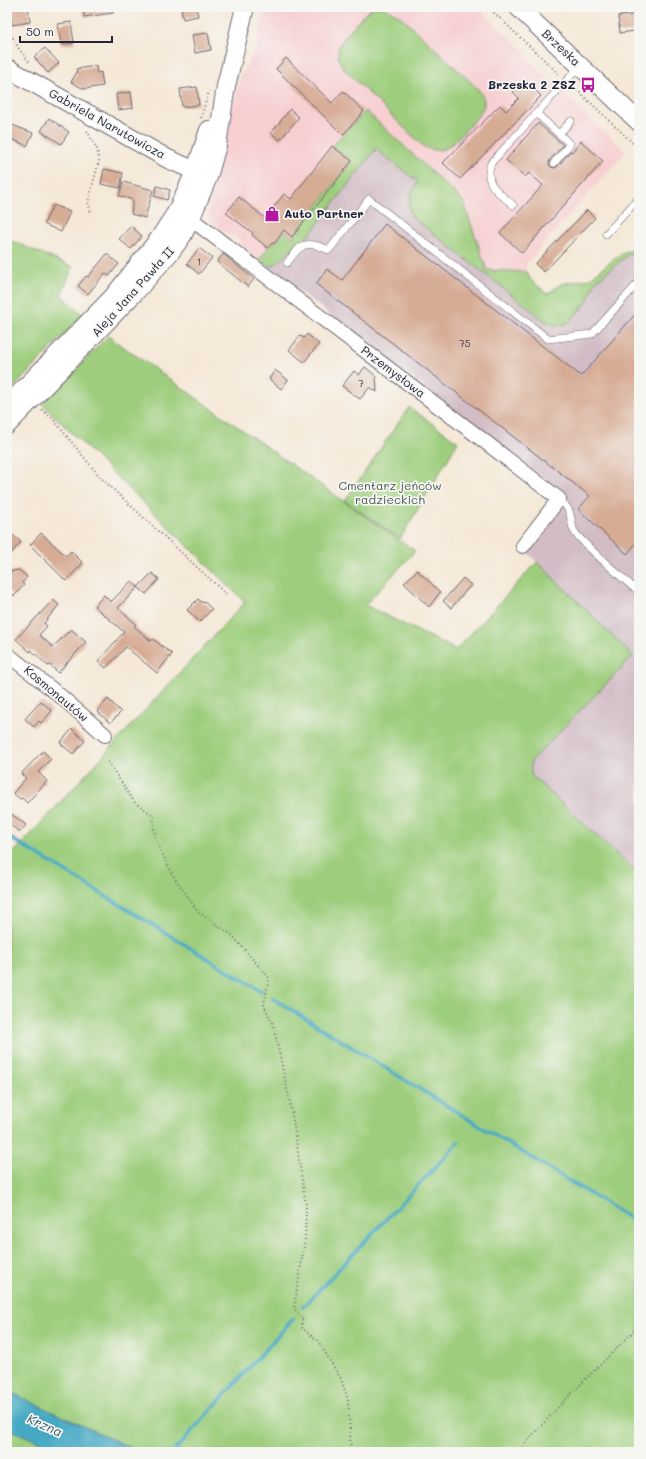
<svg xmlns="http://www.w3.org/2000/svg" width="646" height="1459" viewBox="0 0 646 1459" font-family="Mali,sans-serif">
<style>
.built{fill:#f7cfd1}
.industrial{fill:#d2bdc6}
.green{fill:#9ece7d;stroke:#60785c}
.water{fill:#45a9c4;stroke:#346680}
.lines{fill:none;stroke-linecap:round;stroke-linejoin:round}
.stream{stroke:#45a9c4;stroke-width:3.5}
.building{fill:#d7ac95}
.service-casing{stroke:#6c6771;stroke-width:8}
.minor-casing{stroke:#6c6771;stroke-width:16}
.tertiary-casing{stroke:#6c6771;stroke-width:20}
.path{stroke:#6c6771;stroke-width:2;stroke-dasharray:1 3;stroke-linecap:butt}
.service{stroke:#fff;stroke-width:7}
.minor{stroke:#fff;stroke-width:14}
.tertiary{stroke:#fff;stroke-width:18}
.labels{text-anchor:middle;stroke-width:3.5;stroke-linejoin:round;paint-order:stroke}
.number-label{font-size:10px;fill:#4f4452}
.street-label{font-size:12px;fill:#22223b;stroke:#f6f6f2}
.poi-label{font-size:12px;font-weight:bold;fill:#22223b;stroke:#f6f6f2;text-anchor:end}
.park-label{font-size:12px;fill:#47564f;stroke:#f6f6f2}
.water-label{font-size:13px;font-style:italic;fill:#305872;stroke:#f6f6f2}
</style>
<rect width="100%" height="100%" fill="#f6f6f2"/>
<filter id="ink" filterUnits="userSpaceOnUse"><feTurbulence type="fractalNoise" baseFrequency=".025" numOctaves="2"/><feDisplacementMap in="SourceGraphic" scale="8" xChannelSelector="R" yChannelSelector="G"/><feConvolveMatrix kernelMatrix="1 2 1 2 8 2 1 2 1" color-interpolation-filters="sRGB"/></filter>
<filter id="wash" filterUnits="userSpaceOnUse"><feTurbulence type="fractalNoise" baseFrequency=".012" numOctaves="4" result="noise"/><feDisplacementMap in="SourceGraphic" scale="16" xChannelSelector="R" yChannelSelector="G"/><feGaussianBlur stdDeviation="0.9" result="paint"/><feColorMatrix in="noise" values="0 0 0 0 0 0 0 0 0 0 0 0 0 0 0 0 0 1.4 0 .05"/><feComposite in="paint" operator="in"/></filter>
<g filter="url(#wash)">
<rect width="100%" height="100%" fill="#f5e8d6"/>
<!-- built -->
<path class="built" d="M260,7h217l50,47 -1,4 100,94 -96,107 -4,5 1,8 -40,-2 -24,-69 -130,-55 19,15 -59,76 -12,-2 -7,10 -2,-2 -13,17 -19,-15 1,-4 -7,-6 -5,1 -20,-17 -1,-8 32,-133 13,-24 4,-11 6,-25v-9z"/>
<!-- industrial -->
<path class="industrial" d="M366,111l97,90 24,69 40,2 3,7 17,15 14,-10 28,-5 34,-27 16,-2v625l-108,-100v-14l102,-105 -106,-104 41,-54 -309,-238 13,-17 2,1 11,-13 8,6 59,-76z"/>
<!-- green -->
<g class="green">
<path d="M375,7h9l17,10 72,67c6,6 12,12 11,21 -1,8 -31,40 -38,43 -9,4 -17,2 -24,-3l-75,-73c-17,-19 -7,-30 7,-46 6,-7 12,-15 21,-19z"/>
<path d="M366,111l97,90 24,69 40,2 3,7 17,15 14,-10 28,-5 34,-27 16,-2v2l-11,3 -32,26 -9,21 -18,20 -6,3h-10l-9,-5 -132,-103c-6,-14 -2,-23 6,-35l-42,-33 -70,90 -15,11 -9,9 -9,7 -5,-1 -9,-5 13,-17 2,1 11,-13 8,6 59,-76 -20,-15z"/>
<path d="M7,239l66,28 -12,28 22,20 -68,71 -8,-5v-90l2,-5 -2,-2z"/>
<path d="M108,336l307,215 -50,54 91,45 81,-88 96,94 -102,105v14l108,100v577h-499l-133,-61v-531l238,-258 -203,-198z"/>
<path d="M409,407l49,35 -58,97 -55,-38z"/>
<path d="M7,1428l56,24h-56z"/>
</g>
<!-- water -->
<path class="water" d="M7,1391l13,6 120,55h-77l-56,-24z"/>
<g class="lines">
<!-- stream -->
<g class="stream">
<path d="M7,836l254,155"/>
<path d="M272,998l367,226"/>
<path d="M303,1307l156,-165"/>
<path d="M173,1452l121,-134"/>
</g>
</g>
<g id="blocks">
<!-- building -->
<g class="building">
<path d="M9,7h19l2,15 -18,3z"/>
<path d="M88,7h24l1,6 -29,4 -1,-9z"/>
<path d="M181,7h15l2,9 -15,3z"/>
<path d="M633,15l2,16 -15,2 -2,-17z"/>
<path d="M71,22l3,21 -13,2 -3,-21z"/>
<path d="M208,33l3,17 -16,3 -3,-18z"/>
<path d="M45,48l14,15 -11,10 -14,-16z"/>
<path d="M286,58l46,45 11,-12 21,20 -21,24 -67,-66z"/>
<path d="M96,66l1,7 4,-1 2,14 -19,3 -13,-7 6,-10 -1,-3z"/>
<path d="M525,80l16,16 -81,83 -17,-16 57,-58 6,6 13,-13 -6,-6z"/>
<path d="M197,87l2,18 -17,2 -2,-18z"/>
<path d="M131,92l2,16 -15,2 -2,-16z"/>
<path d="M290,109l9,8 -19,23 -9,-7z"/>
<path d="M49,118l20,14 -8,12 -20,-13z"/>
<path d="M7,123l26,10 -6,13 -20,-9z"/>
<path d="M538,123l25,22 -13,15 -1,4 2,3 4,1 3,-2 12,-15 2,1 9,-11 22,20 -81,92 -22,-20 43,-48 -14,-12 -4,4 -19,-17z"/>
<path d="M332,146l20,15 -60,76 -8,-7 -10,14 -2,-1 -4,5 -16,-13 1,-2 -27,-20 13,-16 26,21 19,-24 7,5z"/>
<path d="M104,169l19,4 -3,15 -19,-4z"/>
<path d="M123,182l30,8 -8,28 -14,-4 2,-14 -14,-4z"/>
<path d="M157,186l13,4 -3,10 -13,-4z"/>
<path d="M53,205l17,7 -9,20 -17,-8z"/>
<path d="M587,210l8,8 -51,54 -9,-8z"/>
<path d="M385,224l196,152 58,-66v230l-12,14 -49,-45 12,-13 -274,-212 11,-15 15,11z"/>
<path d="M131,226l11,10 -11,13 -12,-10z"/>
<path d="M199,248l13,10 -13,16 -12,-10z"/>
<path d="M107,254l12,10 -10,12 -4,-3 -17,21 -10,-8 8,-10 2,1z"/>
<path d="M223,254l31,25 -6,8 -31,-25z"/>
<path d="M307,334l12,10 -15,18 -15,-12 11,-14 4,2z"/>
<path d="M365,367l11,9 1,16 -7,-5 -10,12 -18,-13 12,-15 5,4z"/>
<path d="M275,370l13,10 -7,9 -12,-10z"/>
<path d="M7,530l14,12 -14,16z"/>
<path d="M41,533l25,23 5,-5 12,12 -17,18 -36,-36z"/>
<path d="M19,570l8,7 -5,6 2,2 -10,11 -7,-6v-18z"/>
<path d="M417,570l23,22 -11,15 -25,-24z"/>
<path d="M152,573l7,6 -13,15 -8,-7z"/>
<path d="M463,578l8,7 -20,23 -8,-7z"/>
<path d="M131,581l7,6 -20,21 18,16 -2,2 17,15 2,-2 19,15 -15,19 -31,-26 -20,21 -8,-7 26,-29 -30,-26 10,-11 7,7z"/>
<path d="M198,599l5,4 1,-1 8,7 -12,13 -13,-12z"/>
<path d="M53,600l6,5 -15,18 3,3 -8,9 14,12 18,-18 15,13 -28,31 -8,-8 -2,1 -17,-16 -1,2 -14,-13z"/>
<path d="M108,699l13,13 -11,11 -13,-12z"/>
<path d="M41,701l11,10 -11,12 -2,-2 -5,6 -9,-8z"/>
<path d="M72,729l13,12 -12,13 -13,-11z"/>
<path d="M43,751l8,8 -13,13 9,9 -20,22 -5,-5 -2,1 -7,-6 13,-15 -5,-4z"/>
<path d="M7,811l19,14 -6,7 -13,-9z"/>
</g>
</g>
</g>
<g filter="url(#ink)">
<use href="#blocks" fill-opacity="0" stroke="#6c6771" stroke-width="1"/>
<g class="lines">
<!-- service casing -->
<g class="service-casing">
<g id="service">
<path d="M536,113l34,31 -16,19"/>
<path d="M559,134l12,-13"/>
<path d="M513,205c-14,-12 -30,-21 -22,-42l89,-97"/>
<path d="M606,234l33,-36"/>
<path d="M287,263c14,-20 19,-23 42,-13l40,-51 179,140 44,-5 47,-52"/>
<path d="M559,499c17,13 9,26 17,35 18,20 39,37 58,54l5,-5"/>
</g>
</g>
<!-- minor casing -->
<g class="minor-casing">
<g id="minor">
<path d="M182,216l17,9 276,209 84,65 -36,47"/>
<path d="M7,654l51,40 47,41"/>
</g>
</g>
<!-- tertiary casing -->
<g class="tertiary-casing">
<g id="tertiary">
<path d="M518,7l121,115"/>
<path d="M7,68l161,91 39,17"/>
<path d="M7,406l106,-109 46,-58 17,-26 19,-41 14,-42"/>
<path d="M7,425l130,-135 35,-40 10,-14 8,-16 18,-43 9,-32 9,-59 19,-79"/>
</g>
</g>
<!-- path -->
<g class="path">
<path d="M488,7l72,68"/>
<path d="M7,27l12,22 11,14"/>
<path d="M574,87l65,62"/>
<path d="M201,118l8,-27"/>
<path d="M87,131l10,18 2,12 -11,41 3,11"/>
<path d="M42,410l10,8 48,59 126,117"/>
<path d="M108,762l26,40 19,13 2,23 17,36 27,39 33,22 37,43 -5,27 9,19 18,83 15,99 -1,34 -11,68 8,10v10l16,13 23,38 7,20 3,53"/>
<path d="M517,1452l49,-53 73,-73"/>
</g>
<!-- service -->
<use href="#service" class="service"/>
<!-- minor -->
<use href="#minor" class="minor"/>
<!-- tertiary -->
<use href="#tertiary" class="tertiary"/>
</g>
</g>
<!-- icons -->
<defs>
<g id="bus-bare" transform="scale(1.2)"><path d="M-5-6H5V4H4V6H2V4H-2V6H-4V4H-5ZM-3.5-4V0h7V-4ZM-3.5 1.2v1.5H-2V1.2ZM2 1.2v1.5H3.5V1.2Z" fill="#b5179e" stroke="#f6f6f2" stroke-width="2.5" paint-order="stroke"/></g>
<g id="shop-bare" transform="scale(1.2)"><path d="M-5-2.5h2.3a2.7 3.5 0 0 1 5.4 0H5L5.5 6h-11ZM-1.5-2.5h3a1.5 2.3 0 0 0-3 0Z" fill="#b5179e" stroke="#f6f6f2" stroke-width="2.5" paint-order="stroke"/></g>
</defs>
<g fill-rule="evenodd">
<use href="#bus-bare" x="588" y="85"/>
<use href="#shop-bare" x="272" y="214"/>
</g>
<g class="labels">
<!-- number labels -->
<g class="number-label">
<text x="199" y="265">1</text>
<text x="465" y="347">75</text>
<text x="361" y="387">7</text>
</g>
<!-- street labels -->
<g class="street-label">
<text transform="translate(561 48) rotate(43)" y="4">Brzeska</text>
<text transform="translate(107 124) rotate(29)" y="4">Gabriela Narutowicza</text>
<text transform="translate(133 292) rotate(-48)" y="4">Aleja Jana Pawła II</text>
<text transform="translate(393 372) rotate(37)" y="4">Przemysłowa</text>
<text transform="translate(56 694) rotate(40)" y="4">Kosmonautów</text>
</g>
<!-- poi labels -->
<g class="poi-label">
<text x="576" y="89">Brzeska 2 ZSZ</text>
<text x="284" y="218" text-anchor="start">Auto Partner</text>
</g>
<!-- park labels -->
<g class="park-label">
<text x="390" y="490">Cmentarz jeńców<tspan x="390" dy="14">radzieckich</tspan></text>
</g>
<!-- water labels -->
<g class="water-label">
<text transform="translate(45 1425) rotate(24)" y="5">Krzna</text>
</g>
</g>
<!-- margin -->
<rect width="646" height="1459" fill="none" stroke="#f6f6f2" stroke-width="24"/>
<!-- scale -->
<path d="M20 36v6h92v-6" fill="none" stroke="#22223b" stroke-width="2"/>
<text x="26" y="36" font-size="12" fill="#22223b" stroke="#f6f6f2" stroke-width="3" paint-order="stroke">50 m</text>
</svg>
